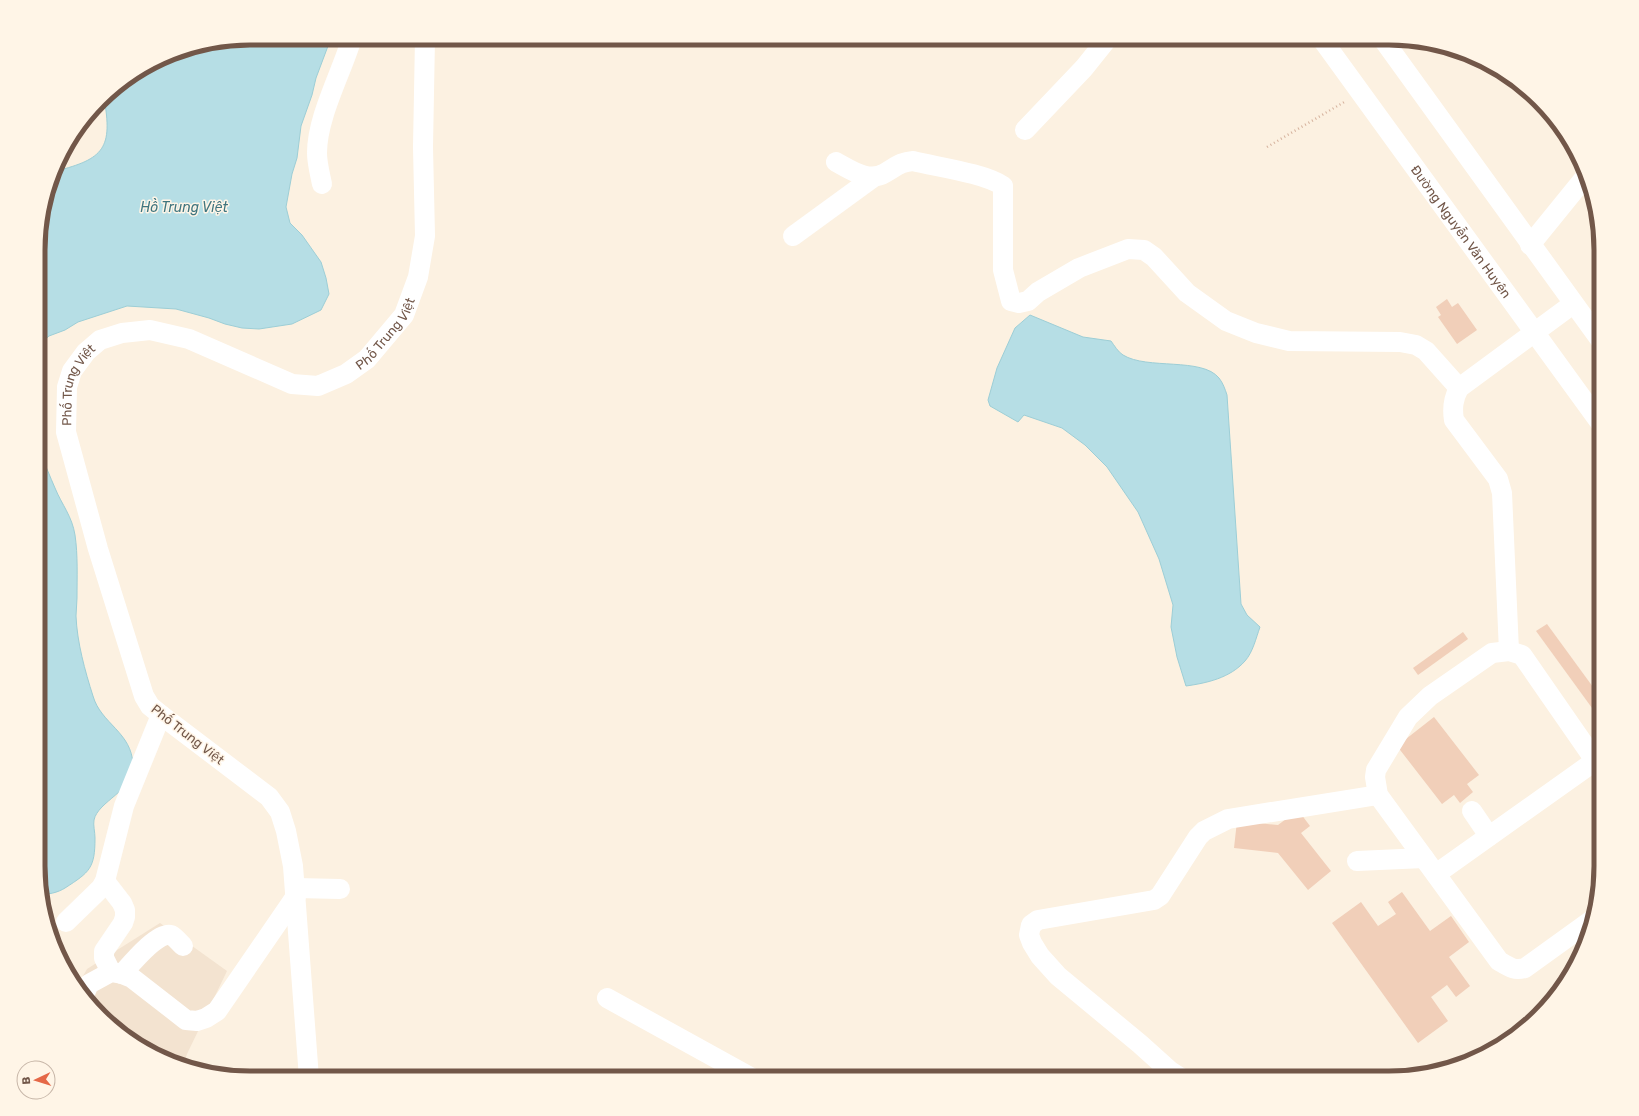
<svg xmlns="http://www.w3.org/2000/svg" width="1639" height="1116" viewBox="0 0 1639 1116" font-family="Rubik,sans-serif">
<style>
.residential{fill:#f3e3d0}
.water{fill:#b6dee5;stroke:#9dced6}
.building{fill:#f1cfb9}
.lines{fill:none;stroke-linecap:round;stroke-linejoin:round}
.path{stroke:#d5b29d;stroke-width:2.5;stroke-dasharray:1 3;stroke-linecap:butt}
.minor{stroke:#fff;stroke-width:20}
.labels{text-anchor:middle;stroke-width:3;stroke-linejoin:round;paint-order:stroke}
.street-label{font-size:13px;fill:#725749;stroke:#fff5e7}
.water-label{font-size:14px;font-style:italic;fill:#3f757f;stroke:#fff5e7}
.rim{fill:none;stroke:#725749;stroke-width:5}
</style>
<rect width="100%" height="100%" fill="#fcf1e1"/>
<!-- residential -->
<path class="residential" d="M160,923l67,48 -40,83 -4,13 -62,-33 -43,-49 9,-16z"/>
<!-- water -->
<g class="water">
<path d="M250,38h81l-15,40 -4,17 -11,31 -4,32 -5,16 -6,33 4,16 12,12 19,27 5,16 3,16 -8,16 -29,14 -33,5 -17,-1 -17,-4 -16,-6 -33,-9 -49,-3 -49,16 -13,8 -16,6 -9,8v-121l16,-52c48,-12 57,-23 48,-73l6,-7 59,-37z"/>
<path d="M1030,315l53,22 28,4c3,4 7,11 12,14 24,15 79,2 96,23 4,5 6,11 8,17l14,209 6,11 13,12c-4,11 -7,25 -15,34 -15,17 -38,22 -59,25l-9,-29 -6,-30 2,-22 -14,-46 -21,-47 -31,-45 -22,-22 -23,-17 -38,-13 -6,7 -28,-16 -2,-6 9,-32 18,-40z"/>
<path d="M40,455c6,10 10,22 15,33 7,17 17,28 20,47 3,20 2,42 2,63 0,6 -1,12 -1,18 1,26 9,55 17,80 8,28 39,36 40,69 1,26 -35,36 -39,55 -1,5 1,12 1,18 0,30 -5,34 -30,50 -6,4 -19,8 -25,5z"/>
</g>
<!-- building -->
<g class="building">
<path d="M1447,299l5,8 6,-4 19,27 -20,14 -19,-27 3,-2 -5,-8z"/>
<path d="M1547,624l54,74v4l-9,6 -56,-77z"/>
<path d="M1463,632l5,7 -50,36 -5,-7z"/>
<path d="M1434,717l45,58 -12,9 6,8 -13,11 -6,-8 -12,9 -45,-58z"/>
<path d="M1298,810l12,16 -9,7 30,38 -23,19 -30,-37 -44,-5 3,-27 41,4z"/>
<path d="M1402,892l28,39 21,-15 18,26 -20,15 21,29 -14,11 -9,-12 -16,12 17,24 -30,22 -86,-120 29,-21 17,24 18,-12 -8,-12z"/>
</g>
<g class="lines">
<!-- path -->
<path class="path" d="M1267,147l79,-46"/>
<!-- minor -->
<g class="minor">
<path id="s1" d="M1321,38l280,386"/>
<path d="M1382,38l219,303"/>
<path d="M1025,130l59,-62 24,-30"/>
<path d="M836,162c15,8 33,21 49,11 11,-6 15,-11 28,-12 24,6 71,12 90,25v84l8,31 8,2 9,-2 10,-9 41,-24 49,-19 16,1 10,7 33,36 39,28 30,12 33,8 111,1 16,3 10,6 33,37"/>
<path d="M322,184c-2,-10 -5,-21 -5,-31 0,-36 24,-79 35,-115"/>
<path d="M793,236l81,-59"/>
<path d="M1530,245l56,-69"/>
<path d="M1509,651l-7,-158 -4,-14 -44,-59c-2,-12 -1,-21 5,-32l114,-84"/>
<path d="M1472,811l17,25"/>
<path d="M1357,861l67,-3"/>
<path d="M1436,874l159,-113 6,-1"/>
<path d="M105,881l17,22 3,7v7l-2,6 -19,28v7l7,14"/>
<path d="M296,888l44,1"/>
<path d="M1593,919l-68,49c-11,3 -16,-1 -26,-7l-121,-166 -3,-18 1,-7 32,-53 22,-21 62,-43 17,-2 13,4 79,114"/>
<path d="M66,922l35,-34 4,-7 19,-75 37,-91"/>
<path d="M122,974c9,-10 36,-43 49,-39 4,2 9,8 12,11"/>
<path d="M85,993l4,-9 22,-12 11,2 10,4 54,42 11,1 9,-3 11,-7 79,-115"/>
<path d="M607,998l145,80"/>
<path id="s2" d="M309,1078l-16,-212 -7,-35 -6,-19 -11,-15 -108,-82 -11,-9 -6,-10 -46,-147 -32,-117 1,-45 5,-16 14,-19 14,-12 22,-7 28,-3 39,9 103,45 26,2 28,-12 21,-15 37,-44 14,-38 7,-41 -2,-89 2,-109"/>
<path d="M1181,1078l-11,-7 -30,-27 -82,-68 -18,-20 -8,-13 -3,-8 2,-10 7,-5 116,-20 6,-4 38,-59 6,-6 24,-12 150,-24"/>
</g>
</g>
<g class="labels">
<!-- street labels -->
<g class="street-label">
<text dy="5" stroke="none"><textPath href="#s1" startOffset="239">Đường Nguyễn Văn Huyên</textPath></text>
<text dy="5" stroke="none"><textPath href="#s2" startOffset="1145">Phố Trung Việt</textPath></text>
<text dy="5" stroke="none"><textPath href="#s2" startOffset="774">Phố Trung Việt</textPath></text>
<text transform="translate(188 734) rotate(38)" y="5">Phố Trung Việt</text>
</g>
<!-- water labels -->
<g class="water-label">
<text x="184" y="212">Hồ Trung Việt</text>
</g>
</g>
<!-- crop -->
<path d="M0 0H1639V1116H0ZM250 45H1389A205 205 0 0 1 1594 250V866A205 205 0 0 1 1389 1071H250A205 205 0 0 1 45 866V250A205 205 0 0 1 250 45Z" fill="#fff5e7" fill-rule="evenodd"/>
<path class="rim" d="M250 45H1389A205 205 0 0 1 1594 250V866A205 205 0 0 1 1389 1071H250A205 205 0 0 1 45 866V250A205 205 0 0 1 250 45Z"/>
<!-- north arrow -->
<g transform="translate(36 1080) rotate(266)"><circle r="19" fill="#fff5e7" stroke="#c7b6a8"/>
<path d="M0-3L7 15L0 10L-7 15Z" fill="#e56847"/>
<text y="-6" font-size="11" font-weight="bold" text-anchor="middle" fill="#725749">B</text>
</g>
</svg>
